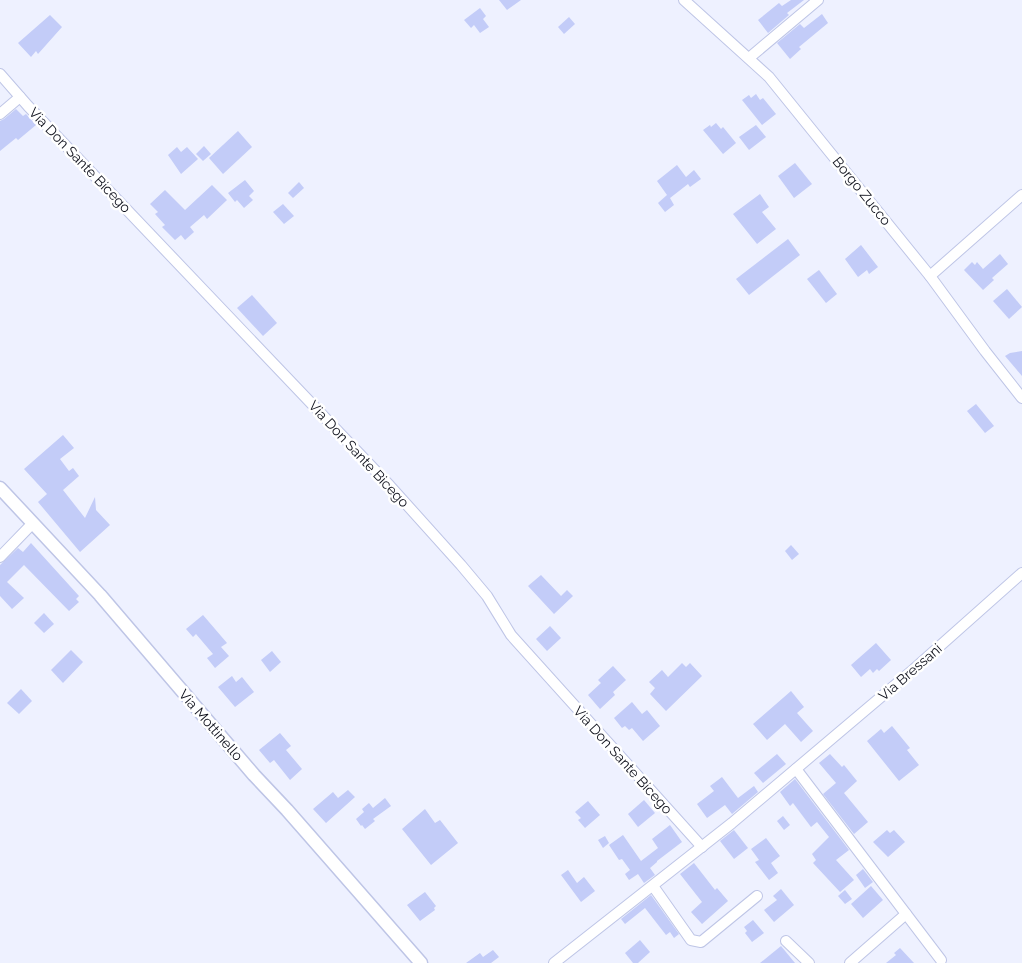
<svg xmlns="http://www.w3.org/2000/svg" width="1022" height="963" viewBox="0 0 1022 963" font-family="Raleway,sans-serif">
<style>
.building{fill:#c3ccf8}
.lines{fill:none;stroke-linecap:round;stroke-linejoin:round}
.minor-casing{stroke:#bec5e6;stroke-width:12}
.tertiary-casing{stroke:#bec5e6;stroke-width:15}
.minor{stroke:#fff;stroke-width:10}
.tertiary{stroke:#fff;stroke-width:12}
.labels{text-anchor:middle;stroke-width:5;stroke-linejoin:round;paint-order:stroke}
.street-label{font-size:14px;fill:#0c0e19;stroke:#fff}
</style>
<rect width="100%" height="100%" fill="#eef1ff"/>
<!-- building -->
<g class="building">
<path d="M499,0h22l-14,10z"/>
<path d="M791,0h13l-17,13 2,2 -21,18 -10,-13 21,-17 3,3z"/>
<path d="M480,8l6,8 -3,3 6,8 -9,6 -6,-8 -3,3 -7,-8z"/>
<path d="M822,14l6,9 -29,24 2,2 -11,10 -13,-16 23,-19 4,4z"/>
<path d="M50,15l12,12 -24,27 -2,-3 -5,6 -13,-14z"/>
<path d="M569,17l6,7 -11,10 -6,-7z"/>
<path d="M756,94l4,6 3,-2 13,16 -14,11 -20,-25 7,-5 2,3z"/>
<path d="M16,109l7,7 3,-2 10,11 -18,15 -2,-2 -16,13v-30l4,-2z"/>
<path d="M716,123l5,6 2,-2 13,16 -13,11 -20,-24 7,-5 1,2z"/>
<path d="M756,125l10,12 -17,13 -10,-13z"/>
<path d="M238,131l14,16 -29,27 -14,-16z"/>
<path d="M204,146l7,8 -8,7 -7,-7z"/>
<path d="M177,147l4,5 6,-5 11,12 -17,15 -13,-19z"/>
<path d="M795,163l17,21 -18,14 -16,-22z"/>
<path d="M677,165l9,12 8,-7 7,9 -11,8 -2,-3 -18,14 4,7 -9,7 -7,-9 9,-8 -10,-14z"/>
<path d="M245,180l9,11 -5,5 4,4 -9,8 -7,-8 -2,2 -7,-9z"/>
<path d="M299,182l5,6 -11,10 -5,-5z"/>
<path d="M212,185l15,15 -20,19 -3,-4 -14,12 4,5 -9,8 -4,-5 -6,5 -13,-13 3,-2 -10,-11 3,-2 -8,-8 15,-14 20,20z"/>
<path d="M760,194l9,13 -7,5 14,17 -19,15 -24,-30z"/>
<path d="M283,204l11,12 -10,8 -11,-12z"/>
<path d="M788,239l12,16 -51,40 -13,-16z"/>
<path d="M861,245l17,22 -9,7 -2,-4 -9,7 -13,-18z"/>
<path d="M1000,254l8,10 -16,14 2,2 -11,10 -19,-20 8,-8 3,3 2,-3 6,7z"/>
<path d="M819,270l18,24 -11,9 -19,-24z"/>
<path d="M1007,289l15,18 -13,12 -16,-18z"/>
<path d="M252,295l25,28 -14,13 -26,-28z"/>
<path d="M1022,351v25l-17,-20 5,-3z"/>
<path d="M976,404l18,22 -9,7 -18,-22z"/>
<path d="M63,435l11,13 -14,11 9,12 4,-3 6,8 -16,14 22,28 10,-21 1,13 14,15 -30,27 -42,-50 9,-8 -23,-25z"/>
<path d="M31,543l48,53 -3,3 3,3 -10,9 -45,-46 -17,17 17,16 -12,11 -12,-13v-31l18,-17 5,4z"/>
<path d="M791,545l8,9 -7,6 -7,-9z"/>
<path d="M541,575l20,21 6,-6 6,6 -19,18 -26,-28z"/>
<path d="M44,613l10,11 -10,9 -10,-10z"/>
<path d="M203,615l24,28 -6,4 8,9 -14,12 -8,-10 6,-4 -17,-20 -3,3 -7,-8z"/>
<path d="M550,626l11,12 -14,13 -11,-12z"/>
<path d="M876,643l15,17 -12,11 -2,-2 -4,4 -3,-4 -9,8 -10,-12z"/>
<path d="M71,650l12,12 -20,21 -12,-13z"/>
<path d="M272,651l9,11 -11,10 -9,-12z"/>
<path d="M682,663l4,4 4,-4 12,13 -36,35 -16,-17 5,-6 -6,-6 13,-12 6,7z"/>
<path d="M613,666l13,14 -13,12 2,3 -15,14 -12,-14 13,-12 -3,-3z"/>
<path d="M232,676l4,6 6,-5 12,15 -19,15 -17,-20z"/>
<path d="M21,689l11,12 -13,13 -12,-11z"/>
<path d="M791,691l13,16 -7,6 16,18 -12,11 -16,-18 -18,16 -14,-16z"/>
<path d="M632,702l10,12 5,-4 13,16 -17,15 -11,-13 -3,2 -4,-4 -3,2 -8,-10z"/>
<path d="M892,726l18,22 -3,2 12,15 -20,16 -32,-40 14,-12 3,4z"/>
<path d="M280,733l11,13 -5,4 16,19 -12,11 -16,-20 -4,3 -11,-13z"/>
<path d="M777,754l9,10 -23,19 -9,-10z"/>
<path d="M830,754l12,13 2,-2 13,16 -13,12 24,29 -14,12 -31,-40 13,-11 -17,-20z"/>
<path d="M722,777l16,21 16,-12 4,6 -26,22 -7,-9 -18,13 -10,-14 17,-13 -4,-5z"/>
<path d="M795,779l54,71 -13,10 18,20 -14,12 -27,-29 3,-3 -4,-6 17,-17 -12,-15 -6,5 -18,-24 -3,3 -10,-14z"/>
<path d="M348,790l7,7 -29,26 -13,-14 20,-17 5,6z"/>
<path d="M385,798l6,8 -18,13 2,2 -10,8 -3,-4 -1,1 -5,-7 8,-7 -2,-3 7,-6 4,5z"/>
<path d="M644,800l11,13 -17,14 -10,-13z"/>
<path d="M588,801l12,14 -15,13 -7,-8 3,-2 -6,-6z"/>
<path d="M425,809l10,14 5,-3 18,23 -27,22 -29,-36z"/>
<path d="M783,816l7,9 -6,5 -7,-9z"/>
<path d="M670,825l12,17 -25,19v1l-7,6 5,7 -11,8 -6,-9 -9,6 -4,-6 5,-4 -8,-11 -3,1 -10,-15 14,-10 18,26 17,-13 -6,-9z"/>
<path d="M734,830l14,18 -14,11 -14,-18z"/>
<path d="M887,830l3,3 4,-3 11,12 -17,15 -15,-15z"/>
<path d="M605,836l4,7 -6,5 -5,-8z"/>
<path d="M766,838l14,18 -9,7 7,10 -9,7 -14,-18 4,-2 -8,-11z"/>
<path d="M694,863l21,27 2,-2 11,13 -26,23 -11,-12 11,-10 -22,-28z"/>
<path d="M863,869l10,13 -8,6 -9,-13z"/>
<path d="M568,870l9,13 7,-6 11,14 -14,11 -20,-27z"/>
<path d="M871,886l12,14 -20,18 -12,-14z"/>
<path d="M781,889l13,16 -20,17 -10,-12 13,-10 -4,-4z"/>
<path d="M845,890l7,9 -7,5 -7,-8z"/>
<path d="M425,892l11,14 -2,2 1,2 -15,11 -13,-16z"/>
<path d="M651,895l28,39 -5,4 -4,-6 -4,3 -21,-27 -20,16 -4,-5z"/>
<path d="M753,920l11,13 -12,9 -7,-9 2,-2 -3,-4z"/>
<path d="M640,940l10,12 -12,11h-5l-8,-10z"/>
<path d="M781,946l14,17h-35z"/>
<path d="M900,948l14,15h-28l10,-8 -2,-2z"/>
<path d="M493,950l6,7 -8,6h-25l14,-10 3,4z"/>
</g>
<g class="lines">
<!-- minor casing -->
<g class="minor-casing">
<g id="minor">
<path d="M684,0l85,77 161,199 55,75 37,47"/>
<path d="M749,58l69,-58"/>
<path d="M0,74l28,32 362,380 71,79 26,31 24,39 191,212"/>
<path d="M0,114l20,-17"/>
<path d="M930,276l92,-81"/>
<path d="M0,557l33,-34"/>
<path d="M796,769l145,191"/>
<path d="M653,886l38,54 10,2 56,-46"/>
<path d="M786,941l23,22"/>
<path d="M554,963l178,-140 182,-154 108,-96"/>
<path d="M850,963l56,-49"/>
</g>
</g>
<!-- tertiary casing -->
<g class="tertiary-casing">
<path id="tertiary" d="M0,488l100,107 154,180 33,35 134,153"/>
</g>
<!-- minor -->
<use href="#minor" class="minor"/>
<!-- tertiary -->
<use href="#tertiary" class="tertiary"/>
</g>
<g class="labels">
<!-- street labels -->
<g class="street-label">
<text transform="translate(80 160) rotate(46)" y="5">Via Don Sante Bicego</text>
<text transform="translate(862 191) rotate(51)" y="5">Borgo Zucco</text>
<text transform="translate(359 454) rotate(47)" y="5">Via Don Sante Bicego</text>
<text transform="translate(910 672) rotate(-41)" y="5">Via Bressani</text>
<text transform="translate(211 725) rotate(49)" y="5">Via Mottinello</text>
<text transform="translate(623 760) rotate(48)" y="5">Via Don Sante Bicego</text>
</g>
</g>
</svg>
